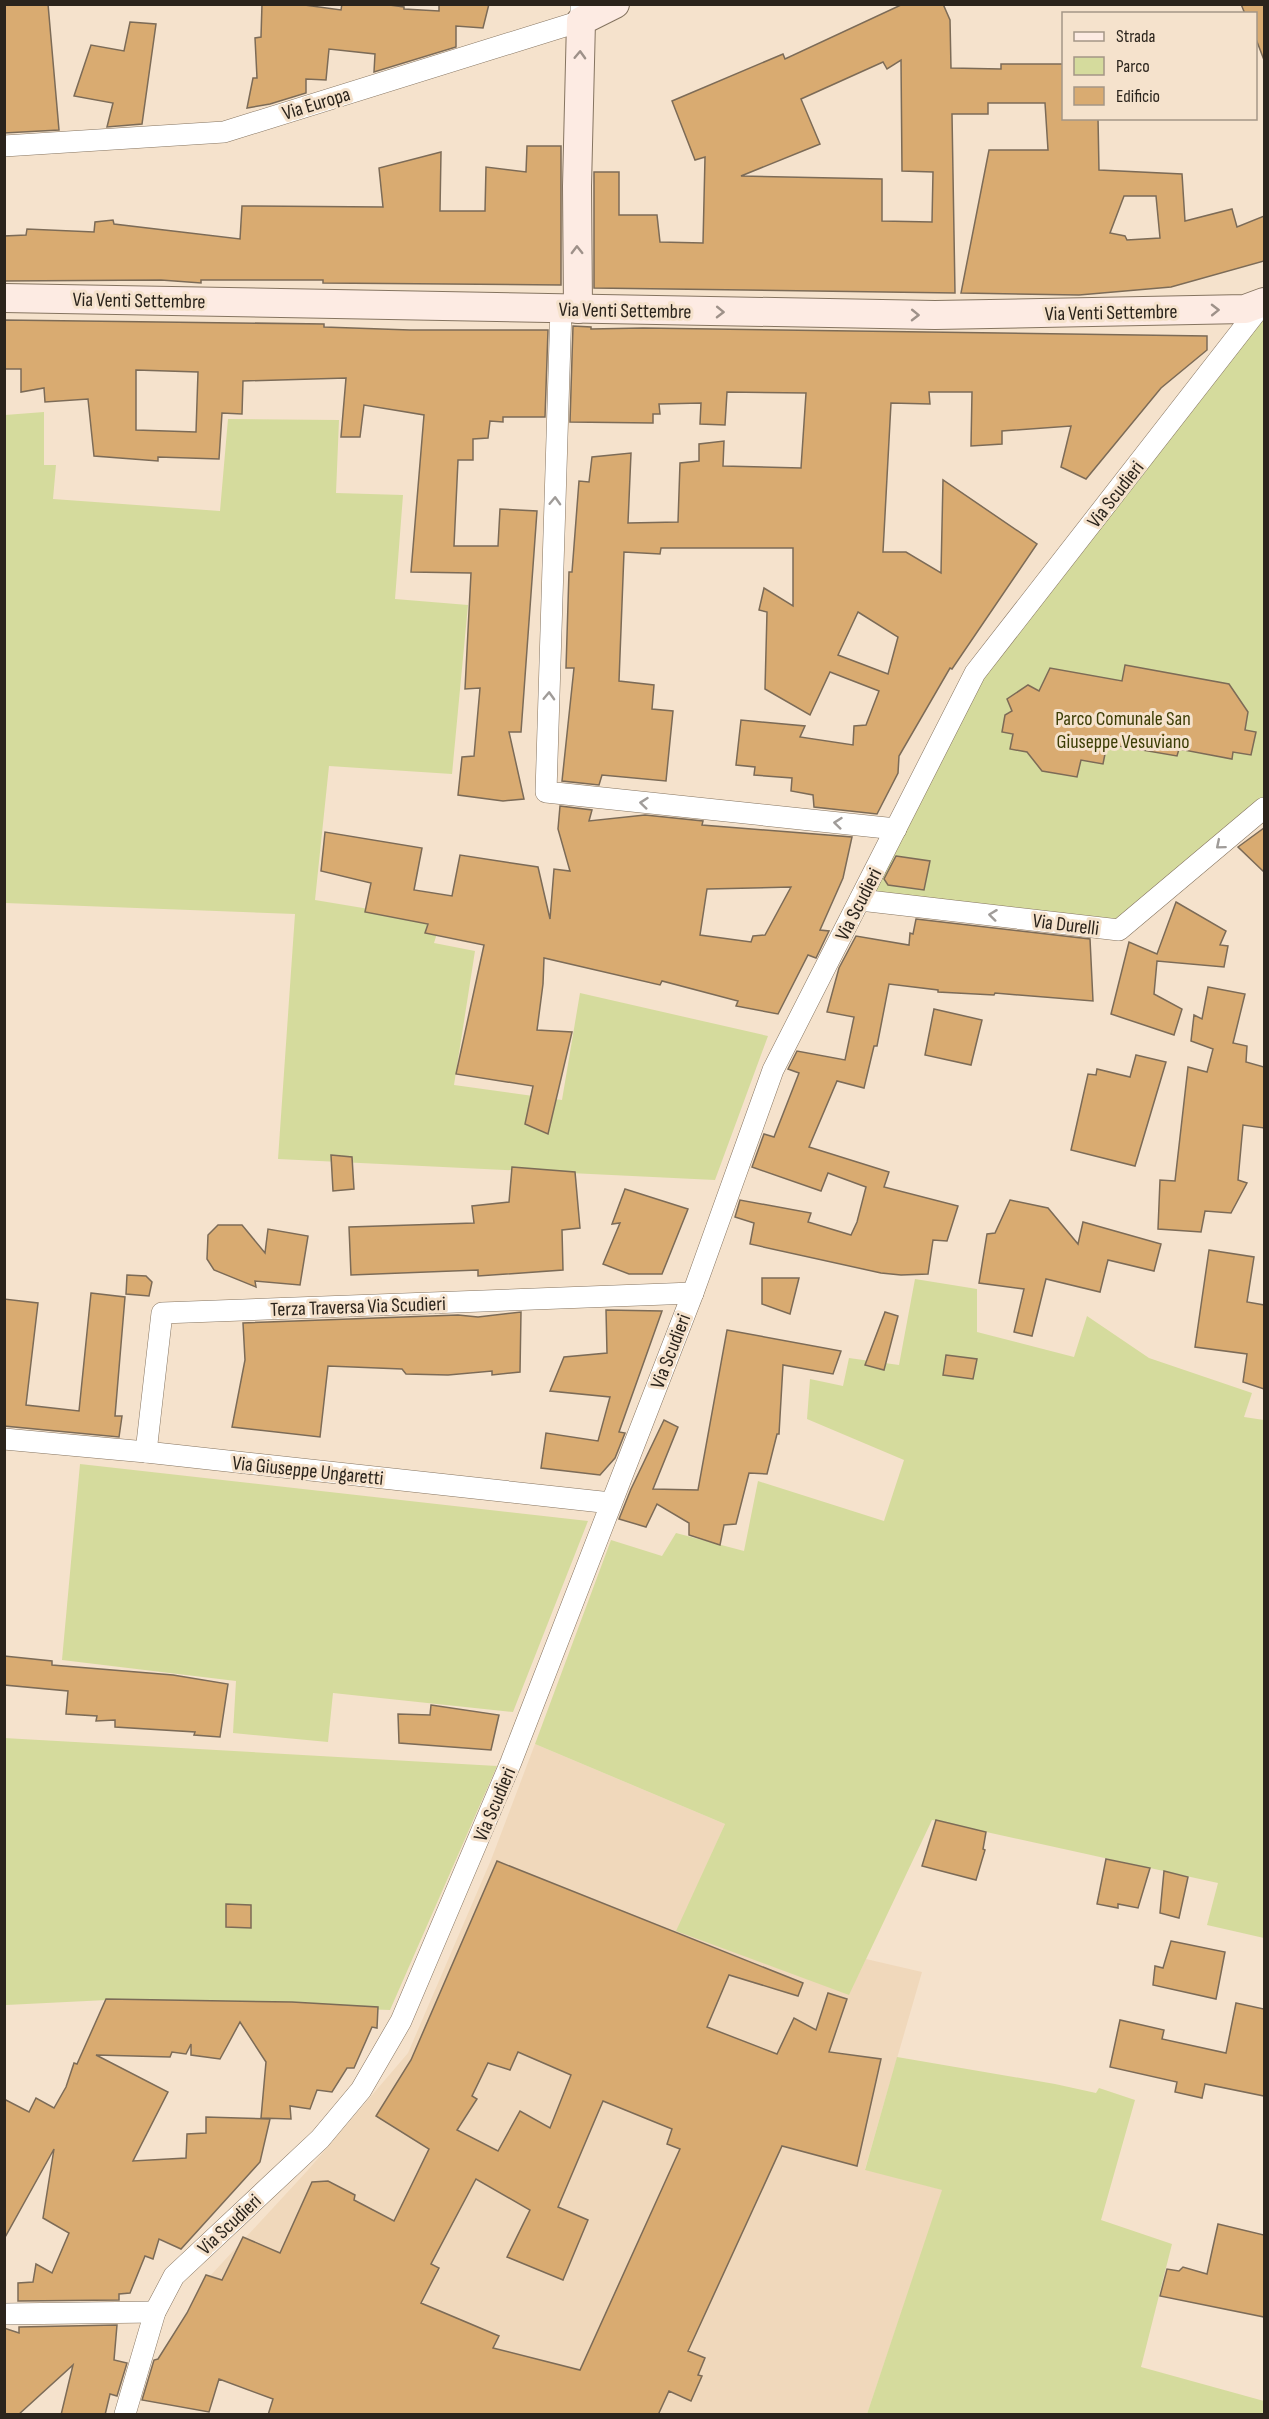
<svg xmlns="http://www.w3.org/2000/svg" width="1269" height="2419" viewBox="0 0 1269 2419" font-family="'Sofia Sans Condensed',sans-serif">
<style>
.built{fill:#f0d8bb}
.green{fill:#d5db9d}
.building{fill:#d9ab71;stroke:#7c6b57;stroke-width:1.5;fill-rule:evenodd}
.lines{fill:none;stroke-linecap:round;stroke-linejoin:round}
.street-casing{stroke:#857460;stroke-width:22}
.secondary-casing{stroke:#857460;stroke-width:30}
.street{stroke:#fff;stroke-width:21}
.secondary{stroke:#fdebe3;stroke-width:28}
.oneway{stroke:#9e9189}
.oneway2{stroke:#a09c99}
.labels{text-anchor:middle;stroke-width:6;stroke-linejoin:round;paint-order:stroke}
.street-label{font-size:20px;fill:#2b241c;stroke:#f5e2cc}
.park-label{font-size:20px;fill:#3b3d05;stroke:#f5e2cc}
</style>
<rect width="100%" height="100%" fill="#f5e2cc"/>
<!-- built -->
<path class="built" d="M535,1744l190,80 -48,107 172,63 17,-35 56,13 -57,197 78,21 -76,224h-452l-193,-129 -24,4 110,-119 100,-117 83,-193z"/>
<!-- green -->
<g class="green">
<path d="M1264,318v479l-148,124 -241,-29 109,-216z"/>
<path d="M44,412v53h12l-3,34 167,12 8,-92 111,1 -3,73 67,2 -8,104 73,6 -16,169 -123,-8 -14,134 126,21 -7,22 41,8 -21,134 108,15 18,-107 188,43 -53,144 -437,-21 17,-245 -290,-11v-488z"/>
<path d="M915,1279l62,10v43l97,25 13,-41 62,42 103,35 -8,24 20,3v518l-57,-13 11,-42 -286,-63 -83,175 -173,-64 49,-107 -190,-80 76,-204 51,16 14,-23 68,18 14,-70 126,40 20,-61 -97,-41 3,-40 33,7 6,-28 50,7z"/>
<path d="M80,1464l508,57 -75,191 -180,-19 -5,49 -95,-9 3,-52 -174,-21z"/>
<path d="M4,1738l493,28 -107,244 -283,-10 -101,5h-2z"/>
<path d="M897,2057l158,27 41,9 3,-5 36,12 -34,120 71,24 -31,123 123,34v13h-397l75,-224 -77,-20z"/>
</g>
<!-- building -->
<g class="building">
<path d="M4,4h44l11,126 -55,3z"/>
<path d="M262,4h35l44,6 1,-6h40l22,3v2l35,2v-7h50l-6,24 -27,-2v21l-82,25 1,-18 -46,-5 -3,31 -20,-1v14l-36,11 -23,4 6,-30h4l-2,-40 6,-1z"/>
<path d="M903,4h40l7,16 1,48 50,1v-5h63v54h34l1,52 83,4 3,47 47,-12 5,18 27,-11v45l-93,26 -92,8 -118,-2 28,-143h59l-3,-47h-57v11h-36l3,179 -361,-5v-116h25v43h38l3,27 43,1 2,-86 -10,3 -23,-59 111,-47 2,5zM901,60l1,111 31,1 -1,50 -50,-1v-42l-141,-3 79,-32 -19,-45 82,-37 4,7zM1124,196h32l4,42 -33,2 -2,-4 -15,-3z"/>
<path d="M1241,4h23v56l-8,-21v-25h-11z"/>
<path d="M130,22l26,2 -14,100 -35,3 6,-24 -39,-7 17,-51 33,6z"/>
<path d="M527,146h34v139l-238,-2v-3h-122v3l-40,-3 -157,1v-45l22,-1 1,-6 67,3 1,-10 18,-2 1,4 126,15 2,-33 141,1 -4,-39 62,-16 -1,59h45l1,-44 40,5z"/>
<path d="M4,320l320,4v3l86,3h138l-3,87h-42v5l-13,-1 -2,17 -15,1v21h-15l-4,86h44l2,-37 37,2 -16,221h-12l15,67 -21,2 -45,-6 4,-38 12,-1 6,-68 -15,1 6,-116 -60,-1 13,-157 -60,-10 -4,32h-19l5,-59 -103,3 -1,33 -20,-1 -3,46 -61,-2v4l-64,-5 -6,-57 -43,3 -1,-14 -23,4v-23h-17zM136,370l62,2 -2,60 -60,-2z"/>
<path d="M573,326l18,1v2l52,-1 564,8v14l-46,38 -75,91 -25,-12 10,-41 -69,5v13l-31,2 1,-54h-43l1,12 -39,-1 -8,149h23l35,21 2,-93 94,64 -85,125 -2,-1 -51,88 -1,17 -21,41 -63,-7 -1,-12 -22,-4 1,-13 -38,-3 1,-8 -19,-2 5,-45 64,6 -5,11 53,8 1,-19 12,-1 13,-34 -49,-19 -20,43 -45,-26 2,-77 -8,-2 5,-22 29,18v-58h-132l-1,6 -36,-2 -5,129 35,4 -2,24 21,2 -7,70 -64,-6 -3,10 -37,-4 12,-113h-8l3,-96h3l7,-91 10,1 3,-25 39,-4 -3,70 50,-1 2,-59 19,-2v-17l25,-3 -1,25 78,2 5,-75 -79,-1 -2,33 -25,-1 1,-21 -42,1 1,10h-7v9l-83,-1zM858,612l40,25 -10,37 -50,-19z"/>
<path d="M1125,665l104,19 19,28 -3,18 11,2 -5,23 -18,-3 -1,7 -53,-10 -2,7 -70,-12 -4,20 -22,-4 -4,17 -35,-6 -15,-19 -17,-3 3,-15 -11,-2 3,-17 7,-4 -5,-12 21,-14 11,6 11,-23 72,13z"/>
<path d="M560,806l32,4 -3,11 56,-6 58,6 -1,4 150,12 -9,41 -23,52 9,1 -13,27 -8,-3 -30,59 -42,-8 2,-5 -76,-20 -2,4 -116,-27 -1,26 -6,46 35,2 -24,102 -23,-10 8,-38 -77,-12 28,-129 -59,-12 3,-9 -63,-12 6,-29 -50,-12 4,-39 97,16 -8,42 38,6 8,-41 78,12 12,52 4,-50 16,2 -12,-42zM791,887l-26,48 -12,1 -2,6 -51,-7 7,-46z"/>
<path d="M1264,828v44l-26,-25z"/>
<path d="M896,856l34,5 -6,29 -36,-5 -4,-6z"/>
<path d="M1176,902l50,29 -6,14 8,1 -4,21 -67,-6 -3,33 28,15 -8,26 -63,-21 18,-72 28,12z"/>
<path d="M916,919l174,20 3,62 -98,-8 -1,2 -56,-3v-2l-49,-6 -12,62h-3l-10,42 -27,-7 -28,66 80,25 -5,15 74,19 -11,35 -14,-1 -5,34 -27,1 -20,-2 -131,-29 4,-21 -19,-6 5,-17 71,13 -3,9 43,13 6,-13 9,-35 -38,-14 -7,18 -69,-24 12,-33 10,3 25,-64 -11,-4 9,-18 48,9 9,-43 -27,-5 12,-44 17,-32 53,9 1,-12 3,1z"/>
<path d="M1208,987l37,7 -12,49 14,3 -1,16 18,5v61l-21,-3 -5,55 9,3 -16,30 -26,-2 -4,21 -43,-3 2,-49 15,1 13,-114 19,5 6,-23 -22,-8 3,-26 8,4z"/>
<path d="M934,1009l48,11 -11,45 -46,-10z"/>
<path d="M1136,1055l30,7 -31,104 -64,-16 17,-76 8,1 1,-6 33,8z"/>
<path d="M331,1155l21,2 2,32 -21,2z"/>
<path d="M512,1167l63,5 5,56 -18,2 1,40 -85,6v-6l-127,5 -2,-48 125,-4 -2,-17 37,-4z"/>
<path d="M625,1189l63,20 -26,65h-33l-26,-10 17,-41 -8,1z"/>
<path d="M1010,1200l38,8 30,36 5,-22 78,22 -7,27 -46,-11 -8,32 -54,-13 -14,57 -18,-4 10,-43 -45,-6 8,-49 8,-1z"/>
<path d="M218,1225h24l23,28 3,-24 40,7 -8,49 -45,-4 1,6 -42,-17 -7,-11 1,-24z"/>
<path d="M1209,1250l45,7 -7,45 17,3v84l-21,-7 4,-28 -52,-7z"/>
<path d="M127,1275l19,1 6,6 -3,14 -23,-2z"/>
<path d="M762,1278h37l-9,36 -28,-10z"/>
<path d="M91,1293l34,4 -10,119h7l-3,21 -115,-11v-127l34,4 -12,102 53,6z"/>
<path d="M606,1310l56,1 -43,121 6,1 -10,25 -15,17 -59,-7 5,-35 52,8 12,-44 -60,-6 14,-34 43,-4z"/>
<path d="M521,1312l-1,60 -28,3v-4l-44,4 -42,-1 -4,-5 -74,-3 -8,71 -88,-10 13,-67 -2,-37 215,-8 20,2z"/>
<path d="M885,1312l13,4 -14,54 -19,-5z"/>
<path d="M727,1330l114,21 -8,23 -50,-9 -4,69h-2l-10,40 -18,-1 -13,51 -12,1 -4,20 -31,-10v-12l-32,-19 -11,23 -27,-8 12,-30 33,-69 14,7 -25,62 45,1z"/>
<path d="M946,1355l31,4 -4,20 -30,-4z"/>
<path d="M4,1656l48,5v4l121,10 55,9 -8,53 -26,-2 1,-3 -80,-5v-7l-19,1 1,-5 -31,-2 2,-23 -64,-6z"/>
<path d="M431,1705l68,10 -8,35 -92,-7 -1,-29 32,1z"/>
<path d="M936,1820l50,12 -3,17 2,1 -9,30 -54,-14z"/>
<path d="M1106,1859l44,9 -12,40 -20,-4v4l-21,-4z"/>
<path d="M497,1861l306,122 -5,13 -69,-21 -22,52 70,27 17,-36 22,12 12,-37 19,6 -18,53 52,7 -24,107 -75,-20 -94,205 17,7 -7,17 4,1 -11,25 -22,-10 -11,24h-390l5,-16 -54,-20 -10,33 -67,-12 12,-40 4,-1 29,-46 19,-38 16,5 21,-43 37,16 32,-71 16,-1 27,14 -1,5 40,21 35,-72 -53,-33 35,-56zM518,2052l53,23 -21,53 -30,-17 -22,40 -41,-21 20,-31 -5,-3 16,-33 22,7zM603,2101l69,28 -5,15 13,5 -100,221 -87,-22 6,-12 -78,-33 18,-35 -8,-4 45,-85 54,31 -23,47 56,23 25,-60 -30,-13z"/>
<path d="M1164,1871l24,6 -9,41 -19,-5z"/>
<path d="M226,1904l25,1v23l-25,-1z"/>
<path d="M1171,1941l54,11 -9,47 -63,-14 2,-19 8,2z"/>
<path d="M106,1999l186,3 86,5 -1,21 -5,-1 -18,41h-7l-15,24 -15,-2 -7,19 -20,-3 1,13 -30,-1 5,-56 -26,-40 -20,37 -29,-4v-11l-5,10 -14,-2 -2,5 -74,-2 72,37 -35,69 53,-3 1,-24 19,-1v-16l64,2 -10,43 -79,87 -22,-10 -6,20 -8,-3 -15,37 -11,1v6l-101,1v-18l15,-1 3,-18 16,9 17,-40 -26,-15 11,-69 -50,90v-140l25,13 7,-14 18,10 12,-21 8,-24 3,1z"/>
<path d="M1236,2003l28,6v87l-59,-12 -3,14 -27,-6 2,-10 -67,-15 10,-47 44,10 -2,9 64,14z"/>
<path d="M1218,2224l46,11v82l-104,-21 7,-27 12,2 4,-4 24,7z"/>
<path d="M117,2325l-3,35 13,3 -10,33 -7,-2 -5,21h-44l12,-50 -55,50h-14v-87l15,5v-6z"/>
</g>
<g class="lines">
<!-- street casing -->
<g class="street-casing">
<g id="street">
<path d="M4,146l220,-14 357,-111v-17"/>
<path d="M561,308l-15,484 350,37"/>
<path d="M860,900l259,30 145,-122"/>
<path d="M4,1439l142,13 465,51"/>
<path d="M146,1452l16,-139 531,-20"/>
<path d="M4,2314l151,-2"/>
<path d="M125,2414l30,-102 19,-36 146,-137 41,-49 40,-69 110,-259 182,-469 80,-223 202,-397 288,-370"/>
</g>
</g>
<!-- secondary casing -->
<g class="secondary-casing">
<g id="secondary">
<path d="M4,298l931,17 310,-6 19,-7"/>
<path d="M578,309l-1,-123 4,-165 34,-17"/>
</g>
</g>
<!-- street -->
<use href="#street" class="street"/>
<!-- secondary -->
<use href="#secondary" class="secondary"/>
</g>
<!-- one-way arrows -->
<defs><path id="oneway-chevron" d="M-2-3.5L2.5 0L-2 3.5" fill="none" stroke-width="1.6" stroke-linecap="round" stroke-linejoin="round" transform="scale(1.5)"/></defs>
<g class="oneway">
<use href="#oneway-chevron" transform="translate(580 55) rotate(-88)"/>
<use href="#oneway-chevron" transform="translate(577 250) rotate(-91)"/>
<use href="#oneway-chevron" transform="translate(1215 310) rotate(-1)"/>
<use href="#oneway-chevron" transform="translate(720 312) rotate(1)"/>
<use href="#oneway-chevron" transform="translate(915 315) rotate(1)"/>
</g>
<g class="oneway2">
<use href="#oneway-chevron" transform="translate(555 501) rotate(-88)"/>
<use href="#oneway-chevron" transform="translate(549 696) rotate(-88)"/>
<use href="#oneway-chevron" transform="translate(644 803) rotate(-174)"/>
<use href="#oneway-chevron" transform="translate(838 823) rotate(-174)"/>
<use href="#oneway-chevron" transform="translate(1220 845) rotate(140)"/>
<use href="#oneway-chevron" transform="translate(993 915) rotate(-173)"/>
</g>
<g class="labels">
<!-- street labels -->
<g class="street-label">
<text transform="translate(316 103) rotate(-17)" y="7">Via Europa</text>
<text transform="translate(139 300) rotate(1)" y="7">Via Venti Settembre</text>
<text transform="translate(625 310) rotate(1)" y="7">Via Venti Settembre</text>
<text transform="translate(1111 312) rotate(-1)" y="7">Via Venti Settembre</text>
<text transform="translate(1115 494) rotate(-52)" y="7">Via Scudieri</text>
<text transform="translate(858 904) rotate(-63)" y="7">Via Scudieri</text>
<text transform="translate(1066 924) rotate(7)" y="7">Via Durelli</text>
<text transform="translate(358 1306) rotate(-2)" y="7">Terza Traversa Via Scudieri</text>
<text transform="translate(670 1351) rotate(-69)" y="7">Via Scudieri</text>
<text transform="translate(308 1470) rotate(6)" y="7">Via Giuseppe Ungaretti</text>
<text transform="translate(494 1804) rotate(-67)" y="7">Via Scudieri</text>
<text transform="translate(229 2224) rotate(-43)" y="7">Via Scudieri</text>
</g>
<!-- park labels -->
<g class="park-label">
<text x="1123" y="725">Parco Comunale San<tspan x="1123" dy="23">Giuseppe Vesuviano</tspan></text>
</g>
</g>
<!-- border -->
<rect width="1269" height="2419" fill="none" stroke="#2b241c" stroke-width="12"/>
<!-- legend -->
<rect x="1062" y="12" width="195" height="108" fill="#f5e2cc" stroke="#a49686" stroke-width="1.5"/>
<rect x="1074" y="32" width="30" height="9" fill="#fdebe3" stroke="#a49686" stroke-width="1.5"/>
<text x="1116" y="42" font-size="18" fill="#2b241c">Strada</text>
<rect x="1074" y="57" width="30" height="18" fill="#d5db9d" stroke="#a49686" stroke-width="1.5"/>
<text x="1116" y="72" font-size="18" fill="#2b241c">Parco</text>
<rect x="1074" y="87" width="30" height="18" fill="#d9ab71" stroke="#a49686" stroke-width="1.5"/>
<text x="1116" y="102" font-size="18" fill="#2b241c">Edificio</text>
</svg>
